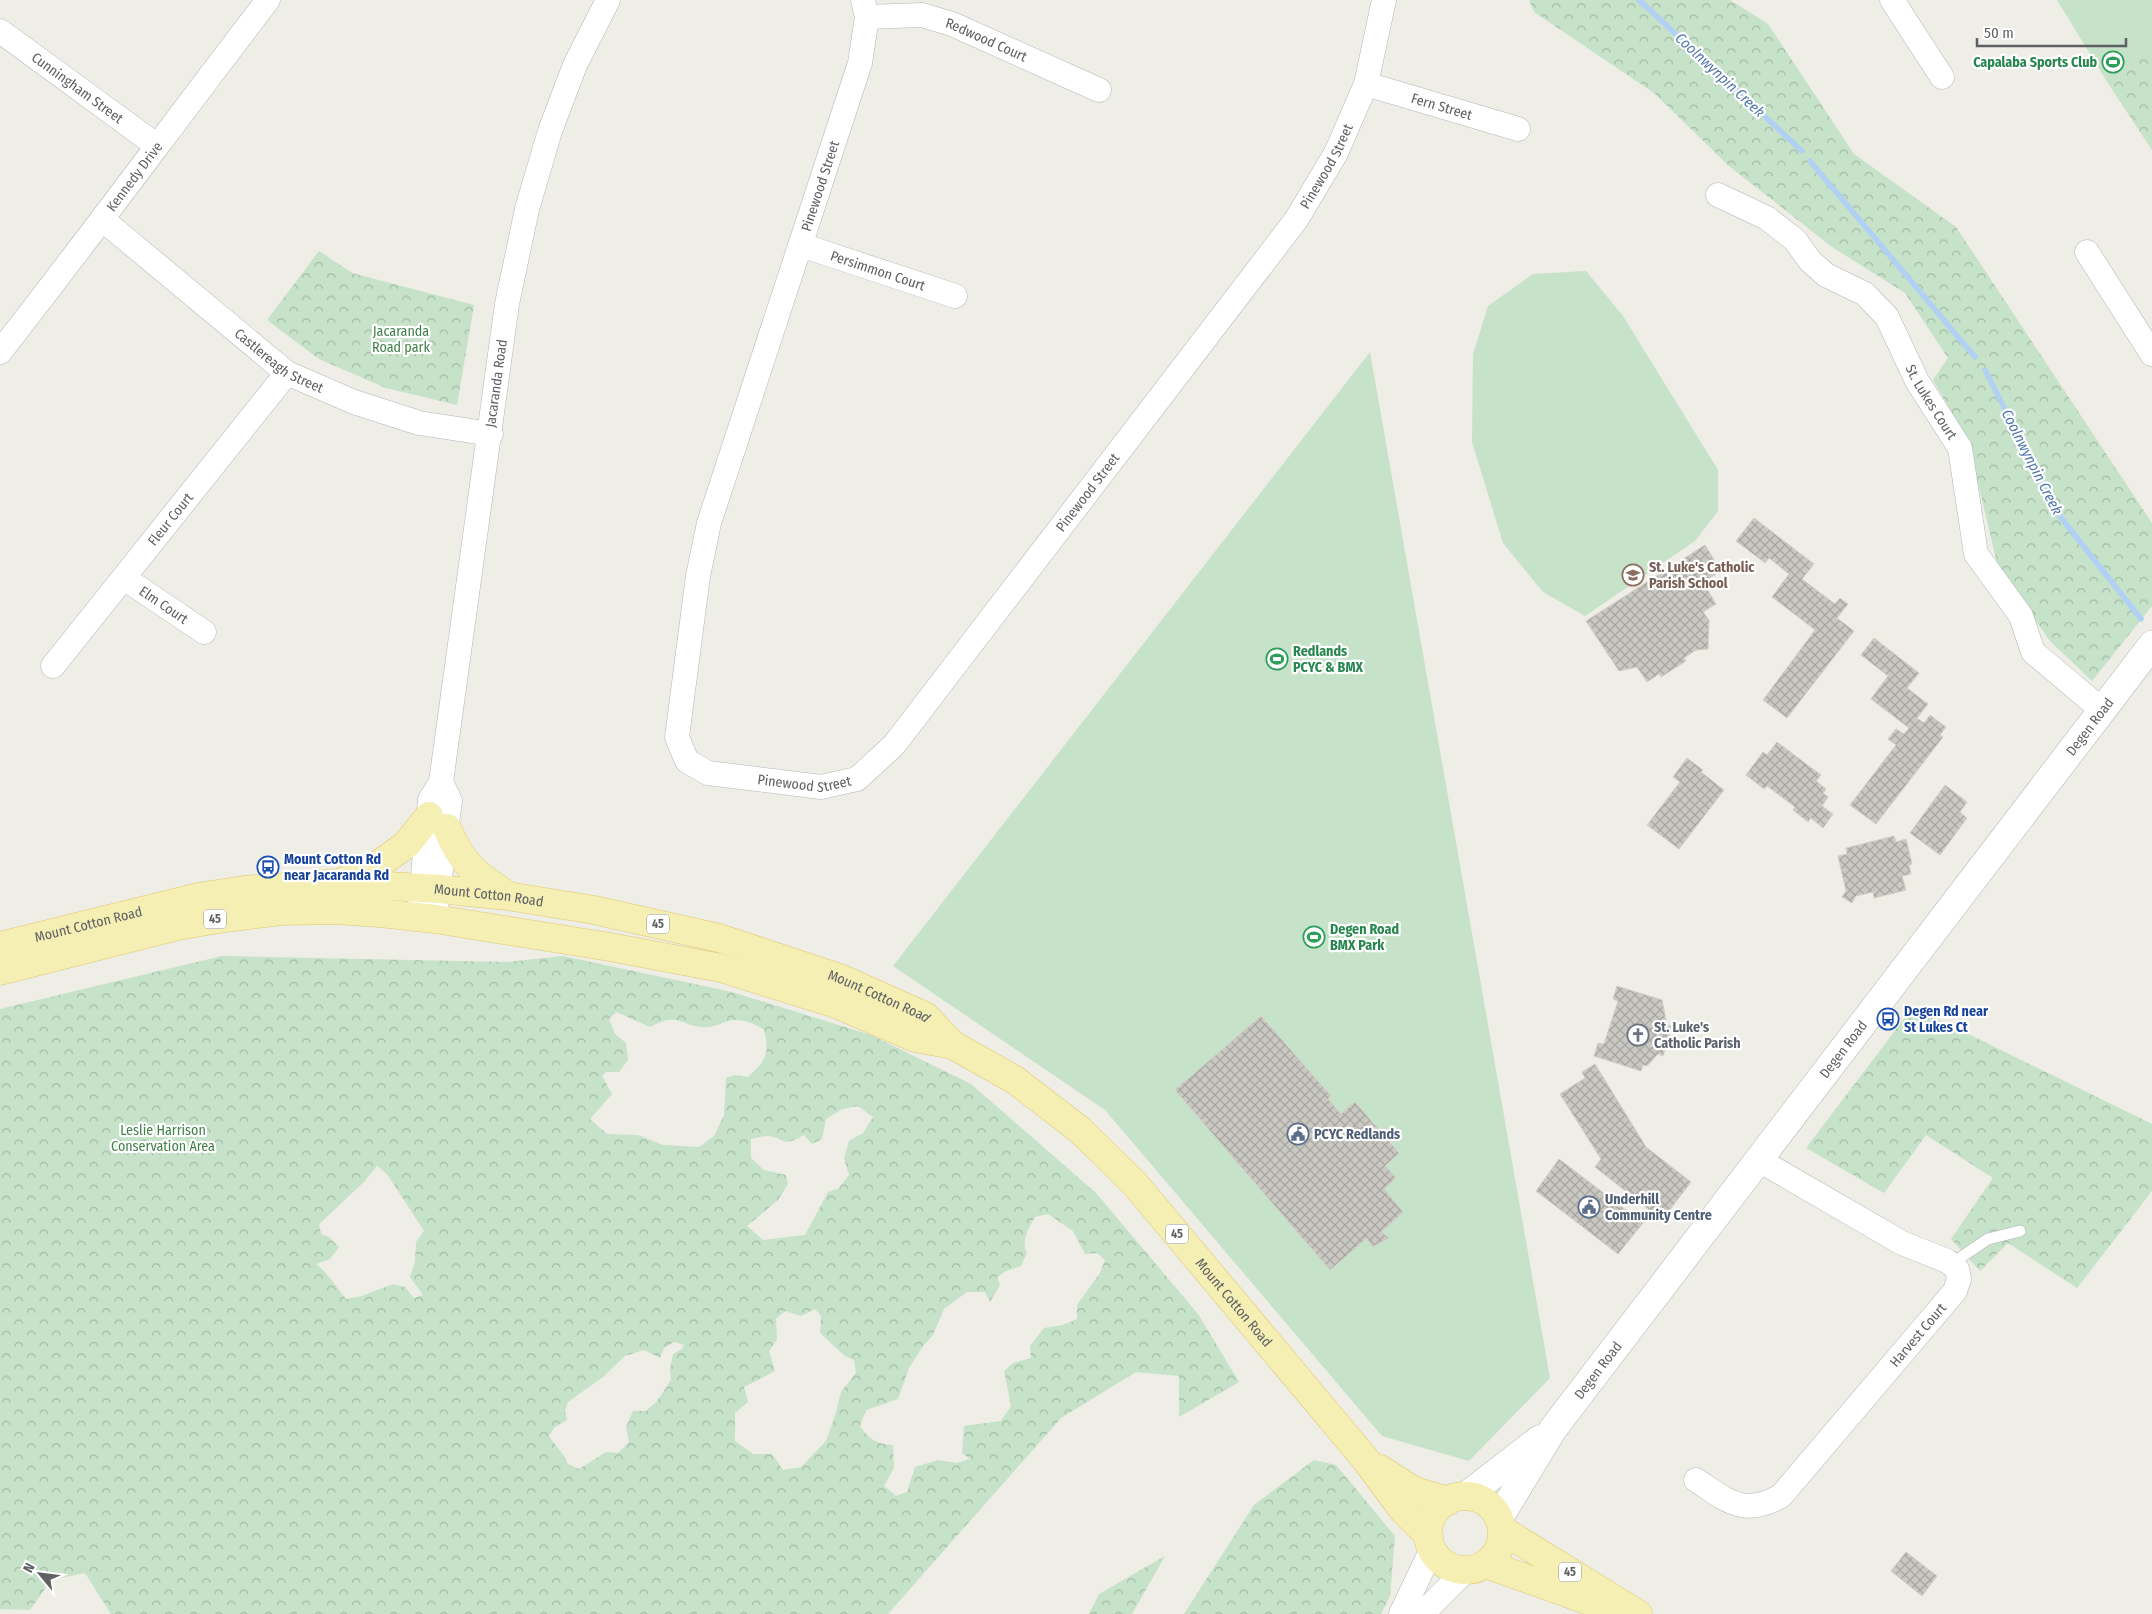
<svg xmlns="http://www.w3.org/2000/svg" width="2152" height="1614" viewBox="0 0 2152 1614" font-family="'Fira Sans Condensed',sans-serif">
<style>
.forest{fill:url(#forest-crowns);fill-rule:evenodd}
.garden{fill:#c6e2c8}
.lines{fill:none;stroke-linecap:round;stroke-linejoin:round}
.stream{stroke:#b0d1f4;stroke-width:5.5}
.building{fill:url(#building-cross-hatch);stroke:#d2cfc5}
.service-casing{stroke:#b3b5b9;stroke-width:12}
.minor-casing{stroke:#b3b5b9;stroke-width:25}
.tertiary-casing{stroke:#b3b5b9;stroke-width:29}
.primary-casing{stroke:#e0c86e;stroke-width:29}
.service{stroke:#fff;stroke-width:11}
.minor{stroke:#fff;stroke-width:24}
.tertiary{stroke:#fff;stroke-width:28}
.primary{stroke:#f5efb4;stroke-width:28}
.labels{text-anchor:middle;stroke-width:4.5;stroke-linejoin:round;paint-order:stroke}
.shield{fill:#fff;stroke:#8e9092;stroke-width:1}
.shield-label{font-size:12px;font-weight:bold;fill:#5e6064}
.street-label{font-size:14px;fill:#5e6064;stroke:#fff}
.leisure-label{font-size:14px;font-weight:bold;fill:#27864d;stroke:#fff;text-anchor:start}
.park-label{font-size:14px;fill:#418148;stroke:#fff}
.education-label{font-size:14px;font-weight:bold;fill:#785e54;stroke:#fff;text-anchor:start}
.transit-label{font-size:14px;font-weight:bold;fill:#164399;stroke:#fff;text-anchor:start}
.worship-label{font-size:14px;font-weight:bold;fill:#5b616d;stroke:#fff;text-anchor:start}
.service-label{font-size:14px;font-weight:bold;fill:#4e5e75;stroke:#fff;text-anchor:start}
.water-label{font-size:15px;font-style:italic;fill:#5278ad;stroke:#fff}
</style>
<defs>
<pattern id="forest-crowns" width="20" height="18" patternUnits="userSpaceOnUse" patternTransform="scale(1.25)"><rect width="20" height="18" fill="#c6e2c8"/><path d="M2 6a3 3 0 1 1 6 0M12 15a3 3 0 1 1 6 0" fill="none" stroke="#a4bba6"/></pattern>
<pattern id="building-cross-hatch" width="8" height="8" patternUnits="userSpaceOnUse" patternTransform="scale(1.25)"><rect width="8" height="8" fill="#cac8c2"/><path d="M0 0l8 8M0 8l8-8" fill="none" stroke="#a7a6a1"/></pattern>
</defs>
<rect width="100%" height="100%" fill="#eeede6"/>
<!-- forest -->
<g class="forest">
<path d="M1529,0h201l38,24 86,130 102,73 196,296v83l-60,75 -43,-41 -52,-77 -29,-123 -35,-60 15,-22 -43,-65 -73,-46 -103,-81 -75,-73 -120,-81z"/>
<path d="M2152,37v113l-41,-62z"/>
<path d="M319,251l33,22 122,32 -17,100 -71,-17 -67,-29 -52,-39z"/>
<path d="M222,956l286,6 55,-6 169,36 139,43 100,49 125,109 102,121 41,68 -60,35v-41l-43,-4 -75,46 -173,196h-777l-26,-41 -34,7 -21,30 -30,-1v-600zM616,1012l34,15c33,-17 30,2 59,0 6,-1 13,-4 19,-6 13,-3 25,2 36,9 6,24 2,31 -16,47l-13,-2 -9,3 -2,37 -10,21 -15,11 -36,-2 -25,-10 -31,-1 -17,-15 22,-25 -10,-18 4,-4h13l9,-12 -2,-17 -11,-9 -6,-15zM858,1106l15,11 -10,16 -14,8 -5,17 5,17 -11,14 -10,3 -23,43 -42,5 -16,-14 31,-26 10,-16 -2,-9 -22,-5 -13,-12v-19c5,-1 11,-3 17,-3 17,1 12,13 36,-1l8,9 10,-5 4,-20 16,-10zM377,1166l10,8 37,57 -8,11 -1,20 -5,15 13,18 -9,3 -9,-11 -12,-3 -31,12 -16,3c-10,-12 -18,-26 -30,-35l14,-5 9,-12 -10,-10 -8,-3 -2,-10 45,-42zM1048,1214l25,17 12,23 12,-1 8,7 -5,13 -23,32v14l-14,6 -19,3 -14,18 1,12 -18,5 -9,8 7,35 -10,15 -37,5 -2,27 8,6 -13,4 -19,-3 -23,7 -8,25 -11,4 -12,-10 10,-18 -1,-23c-17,-1 -24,-6 -33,-19l6,-16 32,-11 11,-31 14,-22 10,-11 11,-26 23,-17h18l5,10 10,-17 -3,-8 9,-6 15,-5 6,-13c-6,-14 1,-24 8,-36zM815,1309l6,7 -1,17 25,23 9,4 2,13 -15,19 -6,24 -9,25 -25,26 -18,3 -11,-16h-19l-18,-13v-28l13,-11 -4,-15 31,-16 -6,-20 8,-12 -1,-20 9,-8 16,5zM674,1342l10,3 -2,4 -9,5 -3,15 1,11 -14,21 -11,10h-13l-7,16 3,15 -11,11 -12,-1 -27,17 -11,-5c-5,-12 -12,-17 -19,-28l6,-9 12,-7 -2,-9 3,-9 35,-25 22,-21 19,-6 16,8 4,-10z"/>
<path d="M1913,1007l239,117v67l-75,97 -69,-45 -28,28 -29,-32 42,-61 -67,-43 -42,58 -78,-45z"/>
<path d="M1314,1460l22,5 59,71 -5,60 -9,18h-197l70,-109z"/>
<path d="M1165,1556l-33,58h-43l10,-20z"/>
</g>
<!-- garden -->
<g class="garden">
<path d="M2057,0h95v37l-41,51z"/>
<path d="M1586,271l37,45 95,154v41l-23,30 -110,75 -42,-24 -40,-49 -31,-101 1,-88 15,-48 45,-32z"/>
<path d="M1370,352l180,1026 -81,83 -87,-25 -277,-326 -212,-144z"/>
</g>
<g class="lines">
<!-- stream -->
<g class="stream">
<path d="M1639,0l163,151"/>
<path d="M1810,161l165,196"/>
<path d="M1985,370l74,145 82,104"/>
</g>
</g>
<!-- building -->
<g class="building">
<path d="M1754,518l60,46 -12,15 33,25 5,-6 8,6 -11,14 17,13 -67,87 -24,-18 52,-70 -43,-33 17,-23 -20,-16 -4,5 -29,-22z"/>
<path d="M1705,545l16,26 -18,11 13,22 -13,8 6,8 -1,29 -12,1 -12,8 2,3 -25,16 -2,-3 -12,8 -10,-15 -18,4 -33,-50z"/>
<path d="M1874,638l45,35 -12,15 21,16 -11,14 7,5 6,-8 16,12 -6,8 3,2 -67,87 -26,-19 46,-60 -8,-6 8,-10 8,5 5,-6 -38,-29 17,-23 -27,-21z"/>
<path d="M1777,742l44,33 -5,6 10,8 -3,4 5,4 -6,9 11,8 -10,14 -12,-10 -3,4 -15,-12 2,-3 -28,-21 -3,3 -18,-14 17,-23 4,3z"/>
<path d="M1687,758l16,12 -2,2 23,18 -45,59 -32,-24 33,-43 -7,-5z"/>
<path d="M1945,785l22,17 -7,10 7,6 -27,37 -30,-22z"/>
<path d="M1894,836l2,6 10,-3 6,25 -3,1 2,9 -9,2 4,14 -32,8 -1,-6 -17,4 -4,7 -10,-6 4,-6 -8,-35 9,-2 -1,-6z"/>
<path d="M1617,986l45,14 5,25 5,1 -9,30 -5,-2 -11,12 -4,-1 -2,6 -47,-15 4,-13 6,1 14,-43 -5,-2z"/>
<path d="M1261,1016l70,80 -3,3 13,15 14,-12 44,51 -14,13 11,12 -12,11 19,23 -22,20 8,6 -17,9 -5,-9 -37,32 -155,-180z"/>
<path d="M1595,1064l51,83 45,35 -29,38 -67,-53 6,-8 -41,-65 25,-16 -3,-6z"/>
<path d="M1559,1159l84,64 -25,31 -82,-63z"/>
<path d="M1906,1552l31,24 -15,20 -31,-25z"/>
</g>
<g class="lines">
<!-- service casing -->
<g class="service-casing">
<path id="service" d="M1951,1264l37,-25 32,-8"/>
</g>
<!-- minor casing -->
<g class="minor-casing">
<g id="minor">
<path id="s1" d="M863,0l4,17 -7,46 -151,460 -11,53 -21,161 10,24 21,12 113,14 36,-8 37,-34 402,-525 40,-67 30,-69 18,-84"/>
<path d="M1892,0l50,77"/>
<path id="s2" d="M867,17l55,-2 30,9 147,66"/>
<path id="s3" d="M0,31l156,114"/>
<path id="s4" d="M1366,84l152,45"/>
<path id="s5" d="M1718,195l49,23 28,22 15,21 16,14 39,19 22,23 30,64 43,67 16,106 45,62 12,36 69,58"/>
<path id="s6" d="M103,220l184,153 67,29 65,21 72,11"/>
<path id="s7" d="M801,245l154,51"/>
<path d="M2087,252l65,102"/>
<path id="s8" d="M0,352c91,-116 178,-235 268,-352"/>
<path id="s9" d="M124,578l80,54"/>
<path id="s10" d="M53,666l234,-293"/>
<path d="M436,908l14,-107 -9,-19"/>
<path id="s11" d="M419,917l11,-117 11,-18 66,-478 20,-95 23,-78 25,-66 33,-65"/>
<path id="s12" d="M1696,1480c32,21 47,37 85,16l174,-205 4,-12 -2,-10 -10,-8 -45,-18 -143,-83"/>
<path d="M1401,1614l31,-65"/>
<path d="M1422,1614l43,-43"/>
</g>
</g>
<!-- tertiary casing -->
<g class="tertiary-casing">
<g id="tertiary">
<path d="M1466,1496l74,-57"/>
<path id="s13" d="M1499,1518l54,-89 599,-784"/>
</g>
</g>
<!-- primary casing -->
<g class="primary-casing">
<g id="primary">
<path d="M447,828c15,36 27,45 59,66"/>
<path d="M342,882l33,-15 32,-23 22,-28"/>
<path id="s14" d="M0,946l198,-49 46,-7 94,-7 101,6 69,7 86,14 125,28 121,40 85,38 28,29 62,35 65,50 55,54 231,276 37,50 26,26"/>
<path d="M0,971l178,-45 40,-7 62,-8 55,-1 45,3 55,6 175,28 111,21 115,36 79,34 38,7"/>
<path d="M1380,1469l34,22 34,10"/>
<circle cx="1465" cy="1533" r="37"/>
<path d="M1502,1530l136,84"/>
<path d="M1486,1564l117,42"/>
</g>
</g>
<!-- service -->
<use href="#service" class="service"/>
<!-- minor -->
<use href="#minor" class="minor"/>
<!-- tertiary -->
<use href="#tertiary" class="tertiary"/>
<!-- primary -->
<use href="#primary" class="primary"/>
</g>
<!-- icons -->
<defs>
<g id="stadium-ring" transform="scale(1.125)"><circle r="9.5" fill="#fff" stroke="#2e9e5b" stroke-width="1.5"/><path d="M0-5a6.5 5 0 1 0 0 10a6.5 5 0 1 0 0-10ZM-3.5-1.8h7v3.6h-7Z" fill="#2e9e5b"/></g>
<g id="school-ring" transform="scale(1.125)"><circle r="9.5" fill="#fff" stroke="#8d6e63" stroke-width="1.5"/><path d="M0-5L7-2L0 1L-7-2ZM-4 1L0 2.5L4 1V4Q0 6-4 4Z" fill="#8d6e63"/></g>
<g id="bus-ring" transform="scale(1.125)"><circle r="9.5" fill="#fff" stroke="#1a4fb4" stroke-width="1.5"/><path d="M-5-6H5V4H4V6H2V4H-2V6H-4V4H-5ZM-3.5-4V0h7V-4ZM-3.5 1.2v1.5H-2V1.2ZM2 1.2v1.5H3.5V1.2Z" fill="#1a4fb4"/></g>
<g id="church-ring" transform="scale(1.125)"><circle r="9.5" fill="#fff" stroke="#6b7280" stroke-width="1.5"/><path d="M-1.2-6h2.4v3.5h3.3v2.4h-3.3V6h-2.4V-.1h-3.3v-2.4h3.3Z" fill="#6b7280"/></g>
<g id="civic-ring" transform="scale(1.125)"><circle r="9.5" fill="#fff" stroke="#5c6f8a" stroke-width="1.5"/><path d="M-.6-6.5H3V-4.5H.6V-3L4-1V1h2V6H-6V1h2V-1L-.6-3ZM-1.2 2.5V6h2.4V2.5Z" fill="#5c6f8a"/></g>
</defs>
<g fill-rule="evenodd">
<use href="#stadium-ring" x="2113" y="62"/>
<use href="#school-ring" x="1633" y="575"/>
<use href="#stadium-ring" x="1277" y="659"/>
<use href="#bus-ring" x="268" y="867"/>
<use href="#stadium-ring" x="1314" y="937"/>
<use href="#bus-ring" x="1888" y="1019"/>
<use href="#church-ring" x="1638" y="1035"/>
<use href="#civic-ring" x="1298" y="1134"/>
<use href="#civic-ring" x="1589" y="1207"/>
</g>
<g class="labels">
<!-- shield labels -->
<g class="shield">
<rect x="204" y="909.5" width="22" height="19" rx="4"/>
<rect x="647" y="914.5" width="22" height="19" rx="4"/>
<rect x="1166" y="1224.5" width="22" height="19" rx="4"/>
<rect x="1559" y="1562.5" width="22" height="19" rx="4"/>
</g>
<g class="shield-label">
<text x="215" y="923">45</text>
<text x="658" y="928">45</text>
<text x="1177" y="1238">45</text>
<text x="1570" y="1576">45</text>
</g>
<!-- street labels -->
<g class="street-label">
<text dy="5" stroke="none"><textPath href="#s2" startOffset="124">Redwood Court</textPath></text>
<text dy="5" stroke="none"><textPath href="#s3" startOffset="96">Cunningham Street</textPath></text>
<text dy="5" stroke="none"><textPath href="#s4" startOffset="79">Fern Street</textPath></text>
<text dy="5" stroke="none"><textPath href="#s1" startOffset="1739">Pinewood Street</textPath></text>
<text dy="5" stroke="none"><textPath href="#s8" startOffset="221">Kennedy Drive</textPath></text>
<text transform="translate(820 186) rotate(-72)" y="5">Pinewood Street</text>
<text dy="5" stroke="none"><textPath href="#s7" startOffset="81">Persimmon Court</textPath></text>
<text dy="5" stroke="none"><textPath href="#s6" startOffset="226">Castlereagh Street</textPath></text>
<text dy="5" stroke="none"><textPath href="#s11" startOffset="541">Jacaranda Road</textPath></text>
<text dy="5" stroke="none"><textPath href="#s5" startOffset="308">St. Lukes Court</textPath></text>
<text dy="5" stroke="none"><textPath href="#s1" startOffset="1334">Pinewood Street</textPath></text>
<text dy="5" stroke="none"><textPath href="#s10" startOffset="188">Fleur Court</textPath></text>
<text dy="5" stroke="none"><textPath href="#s9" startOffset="48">Elm Court</textPath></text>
<text dy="5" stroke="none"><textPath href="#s13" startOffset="988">Degen Road</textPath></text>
<text dy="5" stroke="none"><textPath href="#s1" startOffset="912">Pinewood Street</textPath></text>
<text dy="5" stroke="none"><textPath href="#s14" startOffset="496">Mount Cotton Road</textPath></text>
<text dy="5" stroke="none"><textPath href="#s14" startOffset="91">Mount Cotton Road</textPath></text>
<text dy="5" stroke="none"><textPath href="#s14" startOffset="901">Mount Cotton Road</textPath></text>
<text dy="5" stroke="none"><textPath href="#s13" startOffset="582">Degen Road</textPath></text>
<text dy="5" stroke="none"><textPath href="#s14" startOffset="1376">Mount Cotton Road</textPath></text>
<text dy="5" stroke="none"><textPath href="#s12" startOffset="305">Harvest Court</textPath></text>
<text dy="5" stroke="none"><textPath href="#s13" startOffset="178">Degen Road</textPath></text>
</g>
<!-- leisure labels -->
<g class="leisure-label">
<text x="2097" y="67" text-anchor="end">Capalaba Sports Club</text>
<text x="1293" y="656">Redlands<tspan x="1293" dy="16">PCYC &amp; BMX</tspan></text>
<text x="1330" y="934">Degen Road<tspan x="1330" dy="16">BMX Park</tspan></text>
</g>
<!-- park labels -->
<g class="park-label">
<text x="401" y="336">Jacaranda<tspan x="401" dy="16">Road park</tspan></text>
<text x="163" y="1135">Leslie Harrison<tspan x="163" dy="16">Conservation Area</tspan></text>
</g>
<!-- education labels -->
<g class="education-label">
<text x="1649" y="572">St. Luke's Catholic<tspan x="1649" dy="16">Parish School</tspan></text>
</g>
<!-- transit labels -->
<g class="transit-label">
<text x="284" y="864">Mount Cotton Rd<tspan x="284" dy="16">near Jacaranda Rd</tspan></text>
<text x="1904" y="1016">Degen Rd near<tspan x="1904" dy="16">St Lukes Ct</tspan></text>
</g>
<!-- worship labels -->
<g class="worship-label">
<text x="1654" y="1032">St. Luke's<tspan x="1654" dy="16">Catholic Parish</tspan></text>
</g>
<!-- service labels -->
<g class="service-label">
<text x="1314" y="1139">PCYC Redlands</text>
<text x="1605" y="1204">Underhill<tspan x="1605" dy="16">Community Centre</tspan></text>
</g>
<!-- water labels -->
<g class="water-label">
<text transform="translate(1720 75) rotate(43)" y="5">Coolnwynpin Creek</text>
<text transform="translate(2032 462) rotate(63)" y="5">Coolnwynpin Creek</text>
</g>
</g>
<!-- north arrow -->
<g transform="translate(40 1574) rotate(299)" stroke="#ffffff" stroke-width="4" paint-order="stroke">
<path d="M0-4L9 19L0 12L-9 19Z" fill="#5e6064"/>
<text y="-8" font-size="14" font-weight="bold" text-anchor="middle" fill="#5e6064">N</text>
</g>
<!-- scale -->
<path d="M1977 38v8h149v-8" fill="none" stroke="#5e6064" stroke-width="2.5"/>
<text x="1984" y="38" font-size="15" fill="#5e6064" stroke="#ffffff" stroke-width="4" paint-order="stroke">50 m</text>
</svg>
